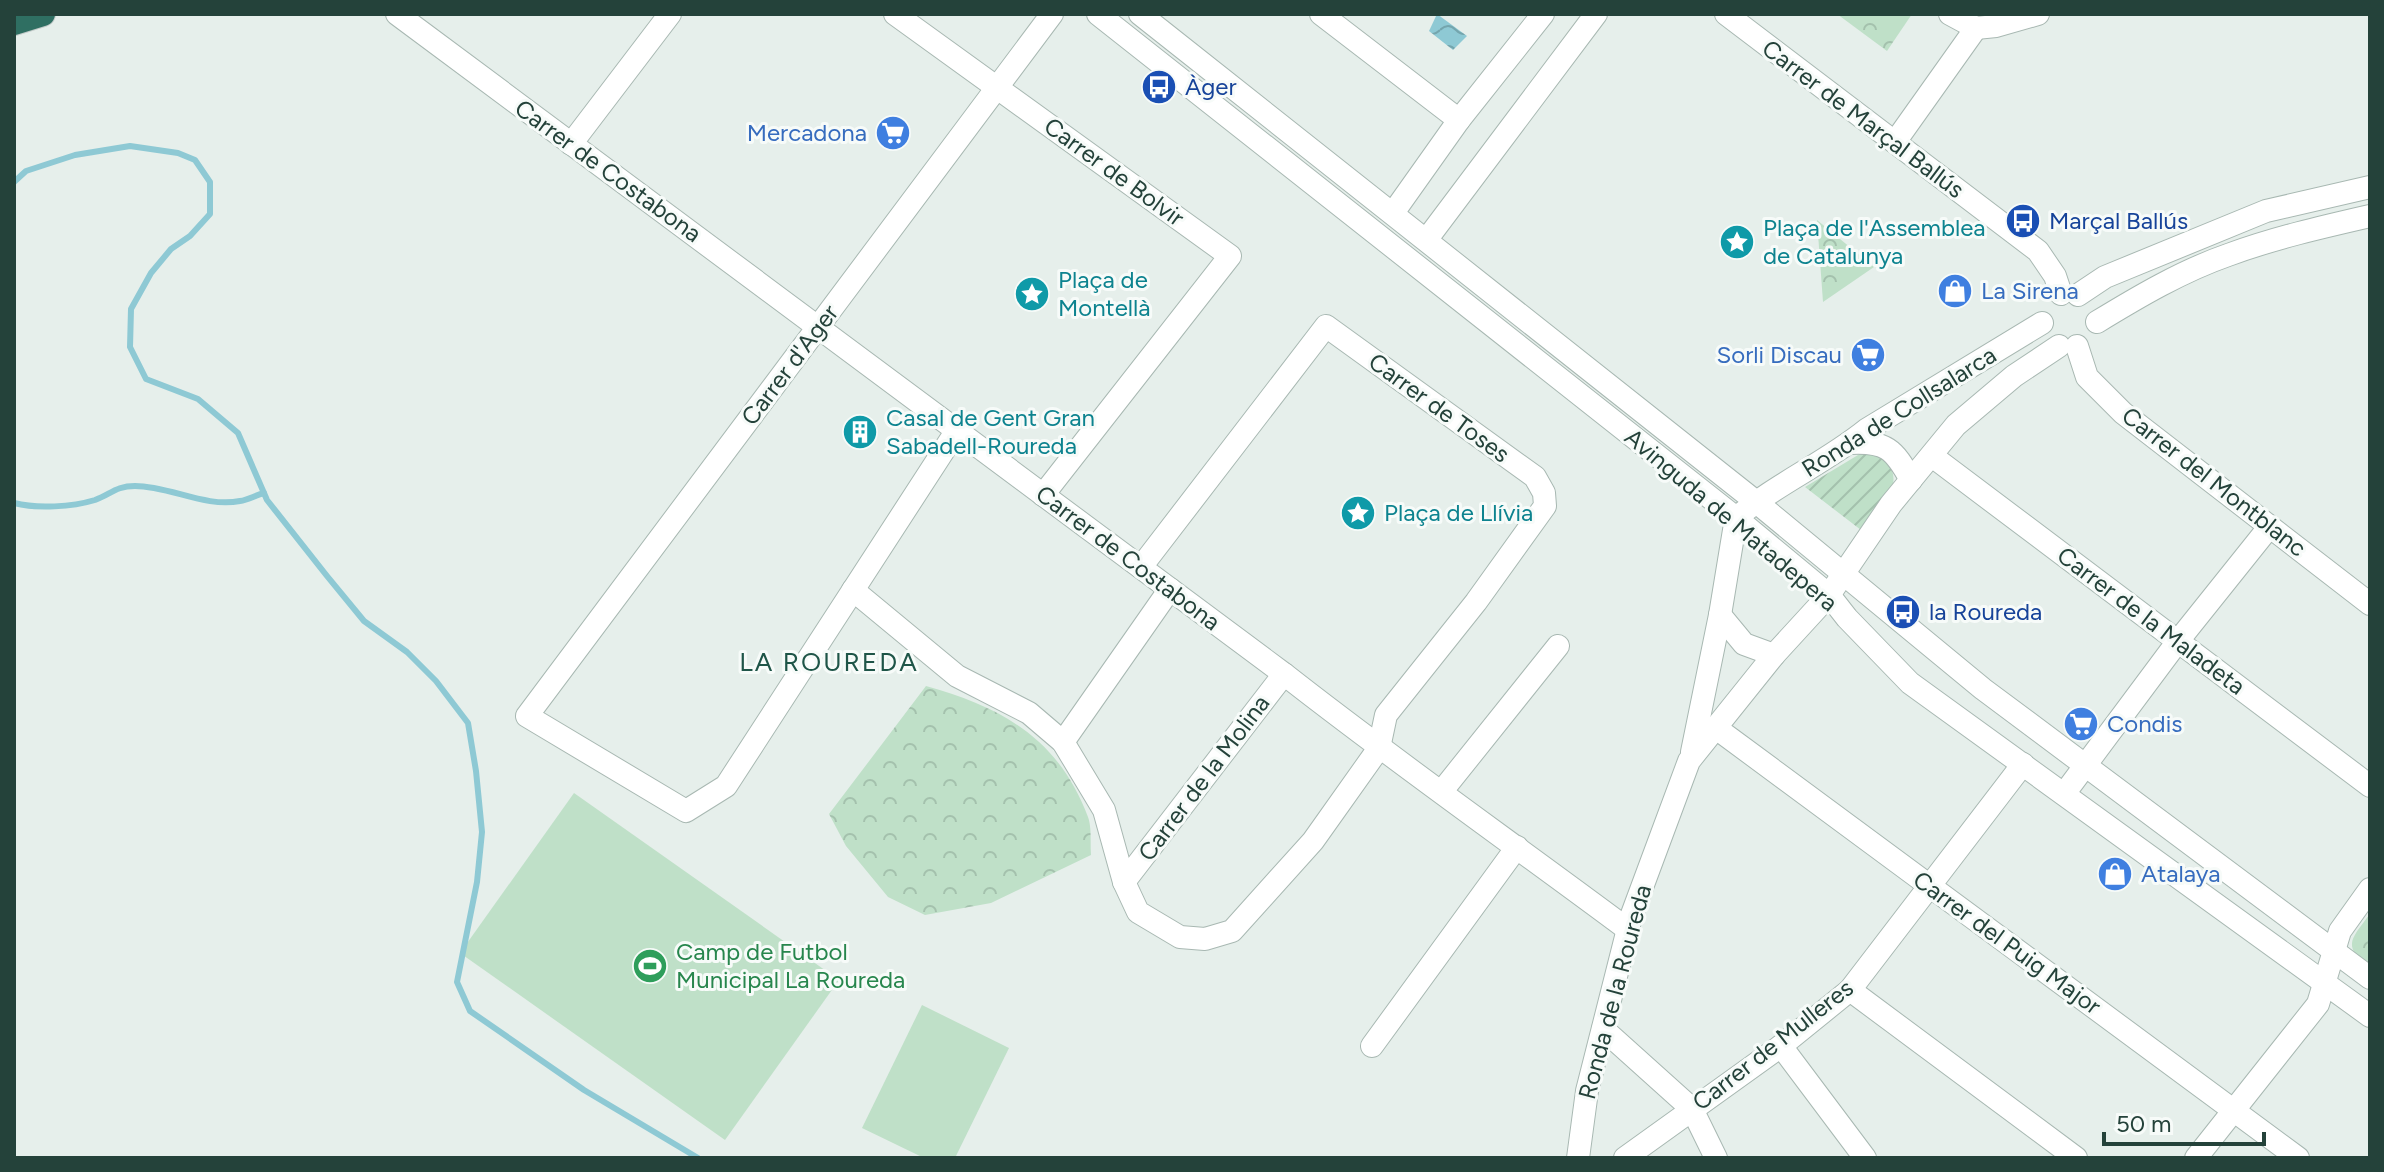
<svg xmlns="http://www.w3.org/2000/svg" width="2384" height="1172" viewBox="0 0 2384 1172" font-family="Figtree,sans-serif">
<style>
.park{fill:url(#park-crowns)}
.garden{fill:url(#garden-furrows)}
.pitch{fill:#bfe0c8}
.water{fill:url(#water-waves)}
.lines{fill:none;stroke-linecap:round;stroke-linejoin:round}
.stream{stroke:#8ec9d4;stroke-width:6}
.minor-casing{stroke:#a8b8b2;stroke-width:24}
.highway-casing{stroke:#c2cac8;stroke-width:26}
.minor{stroke:#fff;stroke-width:22}
.highway{stroke:#2f6f62;stroke-width:24}
.labels{text-anchor:middle;stroke-width:6;stroke-linejoin:round;paint-order:stroke}
.transit-label{font-size:24px;fill:#164399;stroke:#f7fbf9;text-anchor:start}
.street-label{font-size:24px;fill:#24423a;stroke:#f7fbf9}
.shop-label{font-size:24px;fill:#366cbe;stroke:#f7fbf9;text-anchor:start}
.culture-label{font-size:24px;fill:#0d838f;stroke:#f7fbf9;text-anchor:start}
.leisure-label{font-size:24px;fill:#27864d;stroke:#f7fbf9;text-anchor:start}
.neighbourhood-label{font-size:26px;letter-spacing:2px;fill:#1f5548;stroke:#f7fbf9}
</style>
<defs>
<pattern id="park-crowns" width="20" height="18" patternUnits="userSpaceOnUse" patternTransform="scale(2)"><rect width="20" height="18" fill="#bfe0c8"/><path d="M2 6a3 3 0 1 1 6 0M12 15a3 3 0 1 1 6 0" fill="none" stroke="#a4c1ad"/></pattern>
<pattern id="garden-furrows" width="10" height="10" patternUnits="userSpaceOnUse" patternTransform="scale(2)"><rect width="10" height="10" fill="#bfe0c8"/><path d="M-1 1l2-2M0 10L10 0M9 11l2-2" fill="none" stroke="#a4c1ad"/></pattern>
<pattern id="water-waves" width="16" height="10" patternUnits="userSpaceOnUse" patternTransform="scale(2)"><rect width="16" height="10" fill="#8ec9d4"/><path d="M0 5q4-4 8 0t8 0" fill="none" stroke="#74a5ad"/></pattern>
</defs>
<rect width="100%" height="100%" fill="#e6efeb"/>
<!-- park -->
<g class="park">
<path d="M1837,14h75l-25,37z"/>
<path d="M1817,220l57,47 -51,35z"/>
<path d="M926,686c76,21 133,53 162,131 4,11 2,26 3,38l-100,48 -66,12 -37,-18 -42,-51 -17,-32z"/>
<path d="M2370,914v58c-26,-28 -22,-29 0,-58z"/>
</g>
<!-- garden -->
<path class="garden" d="M1863,452l22,6c6,10 10,15 8,27l-32,45 -56,-43z"/>
<!-- pitch -->
<g class="pitch">
<path d="M574,793l265,187 -114,160 -265,-187z"/>
<path d="M922,1005l87,43 -54,110h-31l-62,-30z"/>
</g>
<!-- water -->
<path class="water" d="M1437,14l30,22 -14,14 -24,-19z"/>
<g class="lines">
<!-- stream -->
<g class="stream">
<path d="M14,182l12,-11 49,-16 55,-9 48,7 17,7 15,22v32l-20,22 -19,13 -20,24 -20,36 -1,38 16,32 52,20 40,34 29,67 60,76 37,45 43,31 29,29 32,42 8,48 6,61 -5,50 -20,100 13,29 114,79 114,68"/>
<path d="M14,503c23,6 58,4 81,-3 16,-6 21,-14 40,-14 35,0 70,22 105,15 8,-1 16,-6 24,-8"/>
</g>
<!-- minor casing -->
<g class="minor-casing">
<g id="minor">
<path d="M397,14l887,660c112,88 229,170 343,255"/>
<path d="M895,14l335,242 -187,239"/>
<path d="M1098,14l638,504 93,77 18,23 63,65 460,333"/>
<path d="M1140,14l615,487 228,188 387,289"/>
<path d="M1321,14l138,106"/>
<path d="M1726,14l312,237 17,25 6,18"/>
<path d="M1950,14l26,14"/>
<path d="M1976,28l20,-2 42,-12"/>
<path d="M1895,142l81,-114"/>
<path d="M571,144l99,-130"/>
<path d="M1393,213l66,-93 84,-106"/>
<path d="M1427,239l169,-225"/>
<path d="M2078,295l27,-18 161,-66 104,-24"/>
<path d="M2097,322c41,-25 85,-51 131,-67 46,-17 94,-28 142,-39"/>
<path d="M2077,346l10,31 36,36 247,191"/>
<path d="M957,430l-231,356 -40,25 -159,-95 525,-702"/>
<path d="M1850,443c36,-2 44,6 61,37"/>
<path d="M1932,456l438,330"/>
<path d="M853,590l104,86 72,37 34,29 41,68 20,72 14,30 42,25 25,2 27,-8 81,-90 66,-93 7,-33 90,-113 69,-96 -1,-13 -9,-16 -209,-151 -185,241"/>
<path d="M1720,615l24,29 30,11"/>
<path d="M1716,728l582,430"/>
<path d="M1063,742l107,-153"/>
<path d="M1692,752l28,-137 16,-97c40,-34 89,-55 130,-88l176,-107"/>
<path d="M1442,791l116,-145"/>
<path d="M2064,794l114,-153 92,-115"/>
<path d="M1124,882l160,-208"/>
<path d="M1850,990l226,168"/>
<path d="M1603,1029l89,80 24,49"/>
<path d="M1372,1046l145,-199"/>
<path d="M1781,1046l84,112"/>
<path d="M1578,1158l9,-67 44,-174 58,-156 85,-106 55,-60 62,-91 65,-79 58,-49 45,-30"/>
<path d="M1625,1158l156,-112 69,-56 173,-226"/>
<path d="M2196,1158l122,-154 22,-73 30,-42"/>
</g>
</g>
<!-- highway casing -->
<g class="highway-casing">
<path id="highway" d="M14,23l29,-9"/>
</g>
<!-- minor -->
<use href="#minor" class="minor"/>
<!-- highway -->
<use href="#highway" class="highway"/>
</g>
<!-- icons -->
<defs>
<g id="bus-disc" transform="scale(1.8)"><circle r="9.5" fill="#1a4fb4" stroke="#f7fbf9"/><path d="M-5-6H5V4H4V6H2V4H-2V6H-4V4H-5ZM-3.5-4V0h7V-4ZM-3.5 1.2v1.5H-2V1.2ZM2 1.2v1.5H3.5V1.2Z" fill="#fff"/></g>
<g id="supermarket-disc" transform="scale(1.8)"><circle r="9.5" fill="#3f7fe0" stroke="#f7fbf9"/><path d="M-6-5.5h2.5l.6 2H6L4.5 2H-2.5L-4.4-4H-6ZM-1.5 3.2a1.3 1.3 0 1 0 .1 0ZM3 3.2a1.3 1.3 0 1 0 .1 0Z" fill="#fff"/></g>
<g id="sight-disc" transform="scale(1.8)"><circle r="9.5" fill="#0f9aa8" stroke="#f7fbf9"/><path d="M0-6L1.8-2.2L6-1.7L2.9 1.2L3.7 5.4L0 3.3L-3.7 5.4L-2.9 1.2L-6-1.7L-1.8-2.2Z" fill="#fff"/></g>
<g id="shop-disc" transform="scale(1.8)"><circle r="9.5" fill="#3f7fe0" stroke="#f7fbf9"/><path d="M-5-2.5h2.3a2.7 3.5 0 0 1 5.4 0H5L5.5 6h-11ZM-1.5-2.5h3a1.5 2.3 0 0 0-3 0Z" fill="#fff"/></g>
<g id="building-disc" transform="scale(1.8)"><circle r="9.5" fill="#0f9aa8" stroke="#f7fbf9"/><path d="M-4-6H4V6H1V3H-1V6H-4ZM-2.5-4.3h1.7v1.8h-1.7ZM.8-4.3h1.7v1.8H.8ZM-2.5-1h1.7V.8h-1.7ZM.8-1h1.7V.8H.8Z" fill="#fff"/></g>
<g id="stadium-disc" transform="scale(1.8)"><circle r="9.5" fill="#2e9e5b" stroke="#f7fbf9"/><path d="M0-5a6.5 5 0 1 0 0 10a6.5 5 0 1 0 0-10ZM-3.5-1.8h7v3.6h-7Z" fill="#fff"/></g>
</defs>
<g fill-rule="evenodd">
<use href="#bus-disc" x="1159" y="87"/>
<use href="#supermarket-disc" x="893" y="133"/>
<use href="#bus-disc" x="2023" y="221"/>
<use href="#sight-disc" x="1737" y="242"/>
<use href="#shop-disc" x="1955" y="291"/>
<use href="#sight-disc" x="1032" y="294"/>
<use href="#supermarket-disc" x="1868" y="355"/>
<use href="#building-disc" x="860" y="432"/>
<use href="#sight-disc" x="1358" y="513"/>
<use href="#bus-disc" x="1903" y="612"/>
<use href="#supermarket-disc" x="2081" y="724"/>
<use href="#shop-disc" x="2115" y="874"/>
<use href="#stadium-disc" x="650" y="966"/>
</g>
<g class="labels">
<!-- transit labels -->
<g class="transit-label">
<text x="1185" y="95">Àger</text>
<text x="2049" y="229">Marçal Ballús</text>
<text x="1929" y="620">la Roureda</text>
</g>
<!-- street labels -->
<g class="street-label">
<text transform="translate(1863 119) rotate(37)" y="8">Carrer de Marçal Ballús</text>
<text transform="translate(608 171) rotate(36)" y="8">Carrer de Costabona</text>
<text transform="translate(1114 172) rotate(36)" y="8">Carrer de Bolvir</text>
<text transform="translate(790 365) rotate(-53)" y="8">Carrer d'Ager</text>
<text transform="translate(1439 408) rotate(36)" y="8">Carrer de Toses</text>
<text transform="translate(1899 412) rotate(-32)" y="8">Ronda de Collsalarca</text>
<text transform="translate(2214 482) rotate(38)" y="8">Carrer del Montblanc</text>
<text transform="translate(1731 520) rotate(40)" y="8">Avinguda de Matadepera</text>
<text transform="translate(1128 558) rotate(37)" y="8">Carrer de Costabona</text>
<text transform="translate(2151 621) rotate(37)" y="8">Carrer de la Maladeta</text>
<text transform="translate(1204 778) rotate(-53)" y="8">Carrer de la Molina</text>
<text transform="translate(2007 943) rotate(36)" y="8">Carrer del Puig Major</text>
<text transform="translate(1615 992) rotate(-75)" y="8">Ronda de la Roureda</text>
<text transform="translate(1773 1045) rotate(-38)" y="8">Carrer de Mulleres</text>
</g>
<!-- shop labels -->
<g class="shop-label">
<text x="867" y="141" text-anchor="end">Mercadona</text>
<text x="1981" y="299">La Sirena</text>
<text x="1842" y="363" text-anchor="end">Sorli Discau</text>
<text x="2107" y="732">Condis</text>
<text x="2141" y="882">Atalaya</text>
</g>
<!-- culture labels -->
<g class="culture-label">
<text x="1763" y="236">Plaça de l'Assemblea<tspan x="1763" dy="28">de Catalunya</tspan></text>
<text x="1058" y="288">Plaça de<tspan x="1058" dy="28">Montellà</tspan></text>
<text x="886" y="426">Casal de Gent Gran<tspan x="886" dy="28">Sabadell-Roureda</tspan></text>
<text x="1384" y="521">Plaça de Llívia</text>
</g>
<!-- leisure labels -->
<g class="leisure-label">
<text x="676" y="960">Camp de Futbol<tspan x="676" dy="28">Municipal La Roureda</tspan></text>
</g>
<!-- neighbourhood labels -->
<g class="neighbourhood-label">
<text x="829" y="671">LA ROUREDA</text>
</g>
</g>
<!-- border -->
<rect width="2384" height="1172" fill="none" stroke="#24423a" stroke-width="32"/>
<!-- scale -->
<path d="M2104 1132v12h160v-12" fill="none" stroke="#24423a" stroke-width="4"/>
<text x="2116" y="1132" font-size="24" fill="#24423a" stroke="#f7fbf9" stroke-width="6" paint-order="stroke">50 m</text>
</svg>
